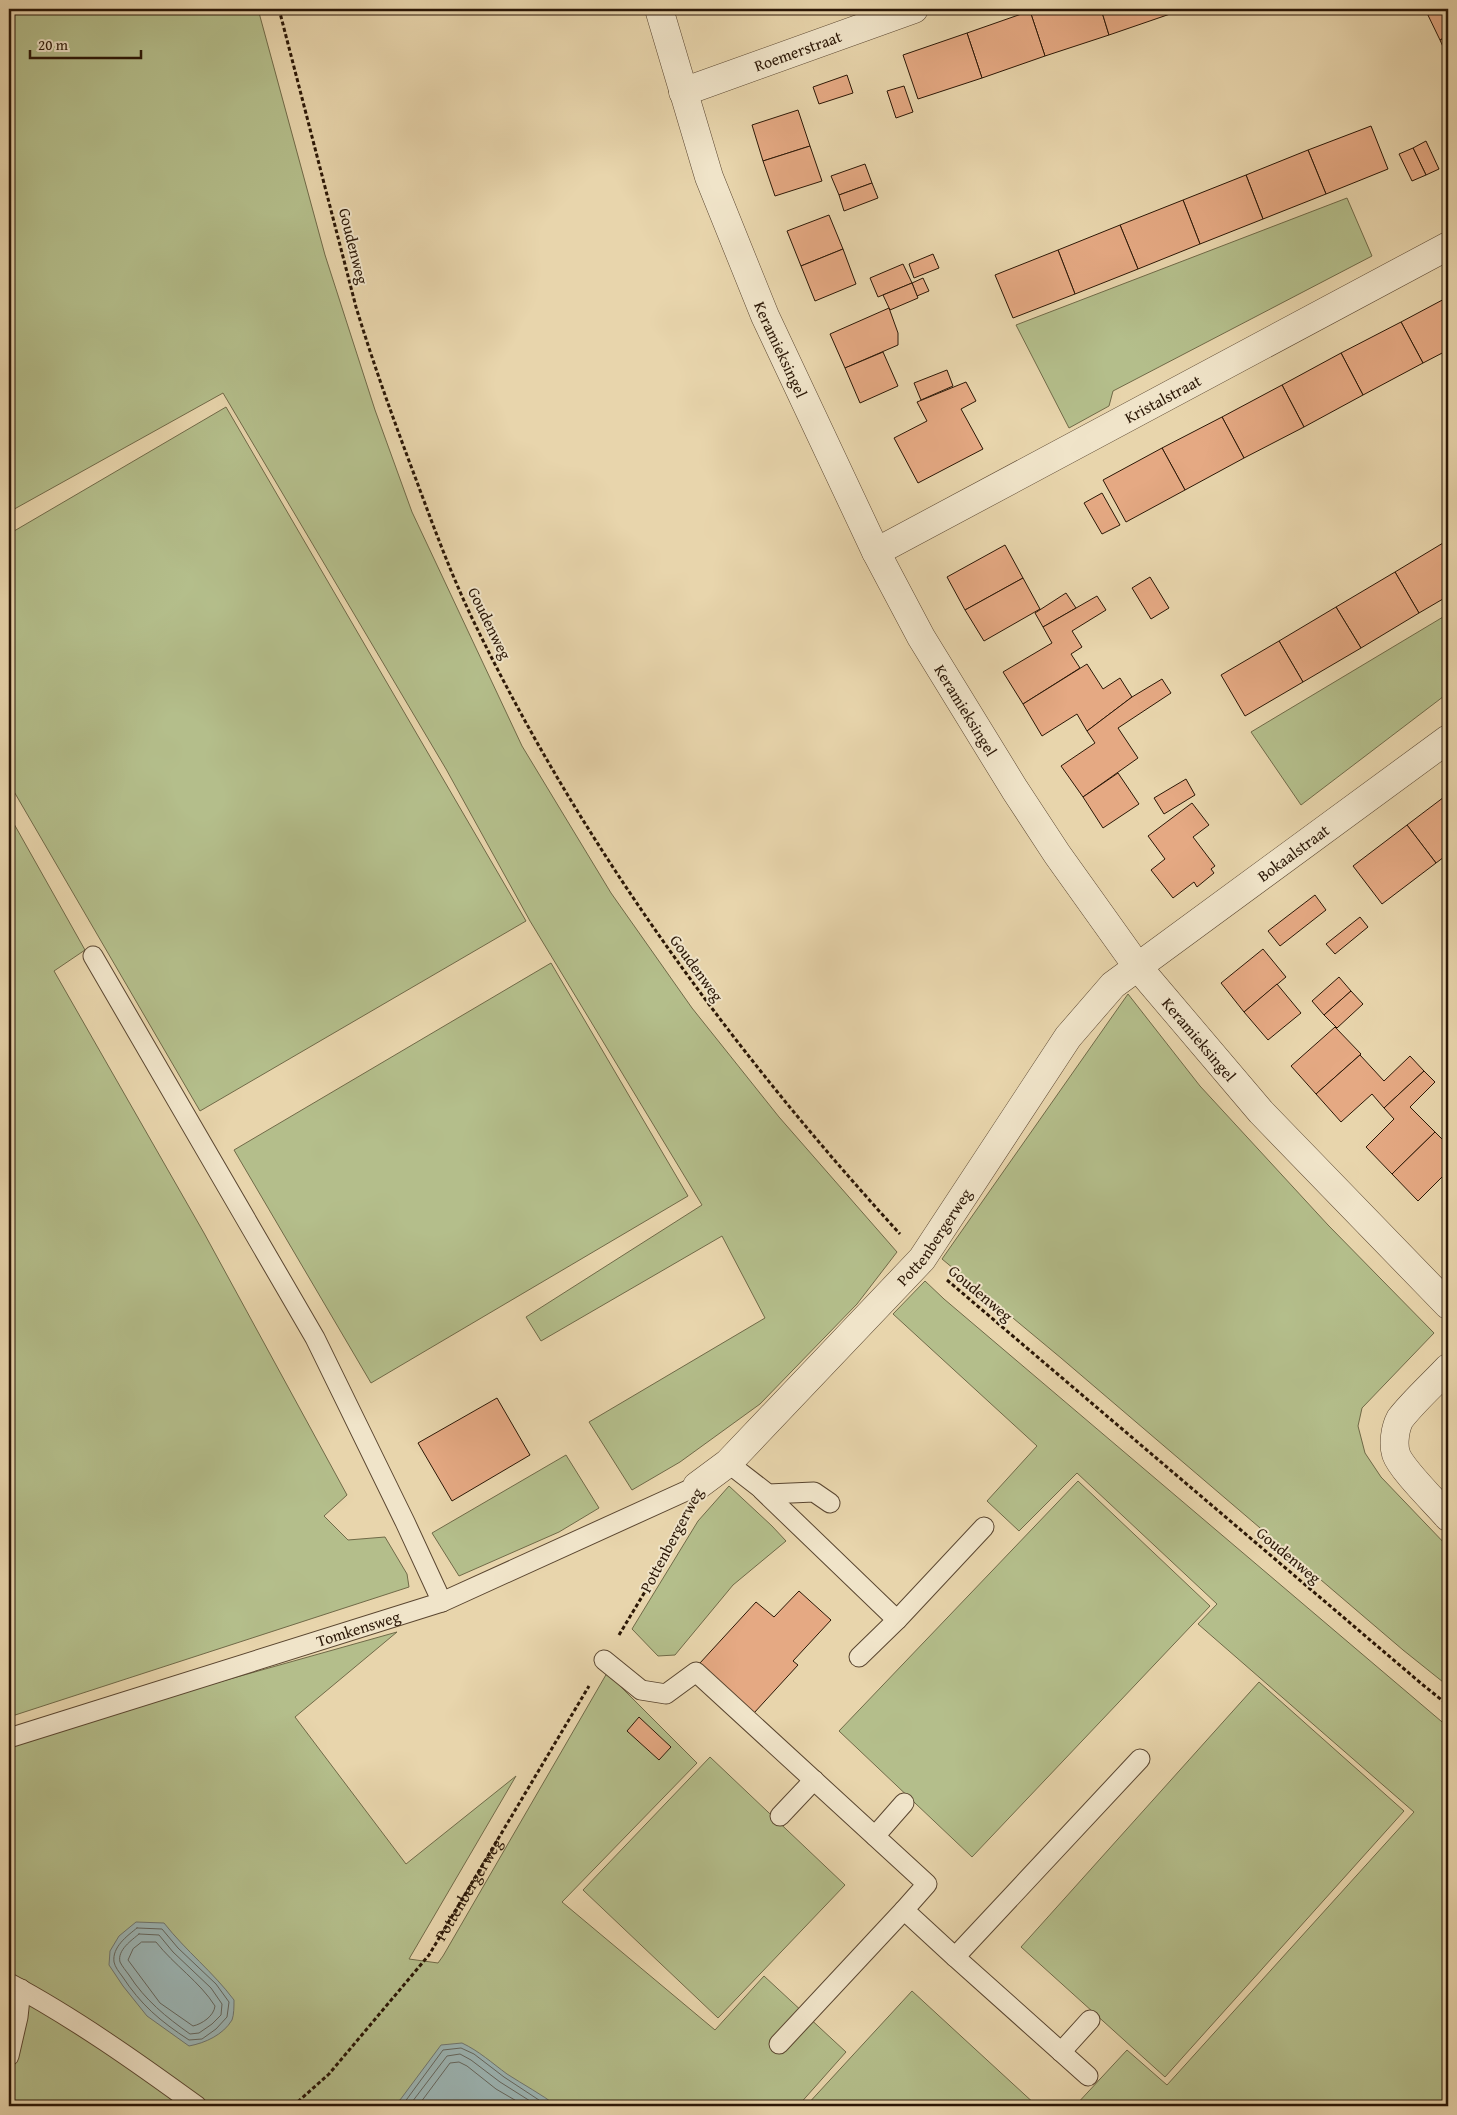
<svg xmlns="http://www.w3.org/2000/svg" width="1457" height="2115" viewBox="0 0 1457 2115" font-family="'Gentium Book Plus',serif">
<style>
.green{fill:#b4be8b;stroke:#706a48}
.water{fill:#9cb6b6;stroke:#6f7670}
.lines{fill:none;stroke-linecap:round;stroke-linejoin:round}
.shore{stroke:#64665e;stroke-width:1}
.building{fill:#e5a983;stroke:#2b1706}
.lane-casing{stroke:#5a4630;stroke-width:21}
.street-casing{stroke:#5a4630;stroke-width:29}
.path{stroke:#2b1706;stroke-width:3;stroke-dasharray:4 2.5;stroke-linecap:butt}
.lane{stroke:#f0e4c9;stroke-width:19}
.street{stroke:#f0e4c9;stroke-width:28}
.labels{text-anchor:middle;stroke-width:4;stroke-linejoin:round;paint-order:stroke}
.street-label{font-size:16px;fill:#2b1706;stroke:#f0e4c9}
</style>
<rect width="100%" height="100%" fill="#e8d5ac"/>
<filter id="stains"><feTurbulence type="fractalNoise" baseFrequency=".004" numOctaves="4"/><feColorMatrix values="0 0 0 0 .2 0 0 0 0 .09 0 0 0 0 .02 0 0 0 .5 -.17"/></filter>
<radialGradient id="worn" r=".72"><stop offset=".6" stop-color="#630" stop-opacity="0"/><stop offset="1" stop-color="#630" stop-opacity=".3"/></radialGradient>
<!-- green -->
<g class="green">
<path d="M9,9h249l67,246 50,155 37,102 110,234 89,147 81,115 87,109 118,135 -40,52 -97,100 -80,58 -48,28 -43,-68 176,-104 -43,-82 -181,105 -15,-24 176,-112 -172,-284 -84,-152 -223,-376 -214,119z"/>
<path d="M1347,198l25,58 -259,135 -4,15 -40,22 -53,-103z"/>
<path d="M226,407l300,514 -326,190 -191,-328v-249z"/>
<path d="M1448,614v79l-147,112 -50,-73z"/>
<path d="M9,815l76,135 -31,21 150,262 143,262 -23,21 24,24 37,-3 22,37 2,13 -400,130z"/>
<path d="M551,963l137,233 -317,187 -137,-233z"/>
<path d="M1128,994l72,92 128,139 106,108 -72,75 -4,18 7,27 16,24 67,70v139l-45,-36 -342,-292 -119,-99z"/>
<path d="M925,1281l19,18 504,428v379h-373l52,-56 40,35 247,-273 -216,-188 19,-20 -140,-131 -58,58 -32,-30 50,-55 -144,-132z"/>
<path d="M566,1455l33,53 -40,24 -100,44 -27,-43z"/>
<path d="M1078,1481l132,125 -238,251 -133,-126z"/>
<path d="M729,1486l43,40 14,15 -53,44 -58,70 -17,1 -26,-27 66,-108z"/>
<path d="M397,1632l-102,85 111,147 110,-88 -107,183 29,4 5,-7 164,-283 90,90 -135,139 153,128 49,-54 82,76 -48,54h-789v-360l146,-46z"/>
<path d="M1259,1682l145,129 -239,266 -144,-130z"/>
<path d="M710,1757l135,128 -127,133 -135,-128z"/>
<path d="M912,1991l125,115h-231z"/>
</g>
<!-- water -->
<g class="water">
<path d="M136,1922l28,1c22,28 49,49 70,77 0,6 0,15 -2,20 -9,15 -27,23 -43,26l-42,-30 -24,-30 -14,-21 1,-14 9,-15z"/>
<path d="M462,2043c17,8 30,20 45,31 17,11 34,20 50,32h-171l14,-6 41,-55z"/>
</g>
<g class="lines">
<!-- shore -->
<g class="shore">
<path d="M137,1928l25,1 16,19 38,36 13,18 -2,15 -11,12 -14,10 -13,1c-29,-19 -48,-35 -67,-64 -3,-4 -7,-9 -8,-14 -2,-15 13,-26 23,-34z"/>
<path d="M139,1934l20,1 14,17 38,36 11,16 -1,11 -9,9 -13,9 -9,1c-24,-17 -45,-34 -61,-59 -3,-4 -7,-9 -9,-13 -3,-12 12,-22 19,-28z"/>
<path d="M142,1942h14c18,23 44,40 59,64 -1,10 -13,18 -22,20l-33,-23 -32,-43 5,-11z"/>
<path d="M399,2106l5,-3 39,-53 18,-2 13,6 30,23 44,29"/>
<path d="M409,2106l38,-50 13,-2 11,6 29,22 38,24"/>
<path d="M418,2106l32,-43 9,-1 8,4 29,23 29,17"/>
</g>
</g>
<!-- building -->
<g class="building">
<path d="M1038,9h63l8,26 -64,21 -15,-45z"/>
<path d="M1101,9h71l1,4 -64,22z"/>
<path d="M1425,9h23v27l-8,4z"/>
<path d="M1030,11l15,45 -63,22 -15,-45z"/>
<path d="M967,33l15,45 -64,21 -15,-44z"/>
<path d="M1448,36v22l-8,-18z"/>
<path d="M847,75l6,18 -34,11 -6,-17z"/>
<path d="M904,86l9,26 -17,6 -9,-27z"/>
<path d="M798,110l12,36 -47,15 -11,-36z"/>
<path d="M1371,126l17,43 -62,25 -18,-44z"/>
<path d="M1426,141l13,28 -13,6 -13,-27z"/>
<path d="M810,146l12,35 -47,15 -12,-35z"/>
<path d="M1413,148l13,27 -14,6 -13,-27z"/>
<path d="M1308,150l18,44 -63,25 -17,-44z"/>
<path d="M865,164l7,19 -33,12 -8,-19z"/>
<path d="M1246,175l17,44 -63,25 -17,-44z"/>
<path d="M872,183l6,15 -34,13 -5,-16z"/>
<path d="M1183,200l17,44 -62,25 -18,-44z"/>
<path d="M829,215l14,34 -42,17 -14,-35z"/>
<path d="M1120,225l18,44 -63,25 -17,-44z"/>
<path d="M843,249l13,35 -41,17 -14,-35z"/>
<path d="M1058,250l17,44 -62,24 -18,-43z"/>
<path d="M933,254l6,14 -25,10 -5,-14z"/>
<path d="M903,264l9,19 -34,14 -8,-19z"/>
<path d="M923,278l6,13 -12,5 -5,-13z"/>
<path d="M912,283l6,15 -28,12 -7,-15z"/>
<path d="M1448,297v53l-25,13 -22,-41z"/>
<path d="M889,308l9,25v12l-53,23 -15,-34z"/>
<path d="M1401,322l22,41 -60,32 -22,-42z"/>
<path d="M883,352l15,34 -38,17 -15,-35z"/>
<path d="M1341,353l22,42 -59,32 -22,-42z"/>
<path d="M947,370l6,16 -32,14 -7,-17z"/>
<path d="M966,382l10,19 -15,8 22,40 -65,34 -24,-45 33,-17 -10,-19z"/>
<path d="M1282,385l22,42 -60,31 -22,-41z"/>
<path d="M1222,417l22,41 -59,32 -23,-42z"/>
<path d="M1162,448l23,42 -59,32 -23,-42z"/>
<path d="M1102,493l18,32 -18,9 -18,-31z"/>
<path d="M1448,540v56l-29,17 -24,-41z"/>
<path d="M1005,545l18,33 -58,32 -18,-33z"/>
<path d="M1395,572l24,41 -58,35 -25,-41z"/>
<path d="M1150,577l19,31 -18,11 -19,-31z"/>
<path d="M1023,578l17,31 -56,32 -19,-31z"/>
<path d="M1066,593l10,15 -33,19 -8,-14z"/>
<path d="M1097,596l9,14 -34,21 10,16 -11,7 9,14 -57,36 -20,-32 49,-29 -9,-16z"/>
<path d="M1336,607l25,41 -58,34 -24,-41z"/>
<path d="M1279,641l24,41 -58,34 -24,-41z"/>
<path d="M1087,664l16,25 17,-11 12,19 -45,34 -10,-17 -35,22 -19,-32z"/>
<path d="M1162,679l9,14 -53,35 20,30 -55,39 -22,-31 34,-23 -8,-12 45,-34z"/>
<path d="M1118,773l21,31 -36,24 -20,-31z"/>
<path d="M1186,779l9,16 -31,19 -10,-16z"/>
<path d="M1448,794v60l-12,9 -29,-38z"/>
<path d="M1192,803l17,22 -16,12 22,29 -4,3 3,4 -17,14 -3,-5 -21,16 -22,-28 14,-11 -17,-23z"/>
<path d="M1407,825l29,38 -54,41 -29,-38z"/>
<path d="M1315,895l11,15 -46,36 -12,-15z"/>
<path d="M1360,917l8,10 -33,27 -9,-10z"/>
<path d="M1263,949l23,28 -42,35 -23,-29z"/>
<path d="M1339,977l12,14 -27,24 -12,-14z"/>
<path d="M1277,984l24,29 -33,27 -24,-28z"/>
<path d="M1351,991l12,13 -26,24 -13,-13z"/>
<path d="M1335,1027l26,27 -45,40 -25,-28z"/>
<path d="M1360,1055l24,26 26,-25 14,15 -40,37 -12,-14 -31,28 -25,-28z"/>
<path d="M1424,1071l11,11 -25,25 25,25 -43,42 -26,-27 28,-28 -10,-11z"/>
<path d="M1435,1132l13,13v26l-30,30 -26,-27z"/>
<path d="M497,1398l33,57 -78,46 -34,-58z"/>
<path d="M799,1591l32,29 -38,41 5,4 -44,48 -54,-50 56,-61 18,15z"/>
<path d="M639,1717l32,30 -12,13 -32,-29z"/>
</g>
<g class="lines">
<!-- lane casing -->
<g class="lane-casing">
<g id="lane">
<path d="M93,956l222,382 90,184 37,80"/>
<path d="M728,1463l40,31 46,-2 16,11"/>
<path d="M762,1490l135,130 87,-93"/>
<path d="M859,1657l38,-37"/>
<path d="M604,1660l37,30 25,4 30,-22 231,212 -23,26"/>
<path id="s2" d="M9,1738l433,-136 255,-116"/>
<path d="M780,1816l34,-36"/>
<path d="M875,1836l29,-33"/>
<path d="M955,1957l133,119"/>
<path d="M9,1983c64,34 129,80 188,123"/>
<path d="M779,2044l125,-134 51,47 185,-198"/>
<path d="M1061,2052l29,-32"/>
<path d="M9,2056l9,-39 3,-28"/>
</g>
</g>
<!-- street casing -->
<g class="street-casing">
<g id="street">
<path id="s3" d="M659,9l50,168 56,139 111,236 45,85 94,153 42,64 80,112 124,146 187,193"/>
<path id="s4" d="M683,92l231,-83"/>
<path id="s5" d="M876,552l572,-306"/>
<path d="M1448,1368c-14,15 -36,35 -48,51 -5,9 -7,25 -4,35 5,15 40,49 52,63"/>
<path id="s6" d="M697,1486l31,-23 194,-204 146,-222 45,-52 335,-246"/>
</g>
</g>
<!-- path -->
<g class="path">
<path d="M279,9l77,298c18,59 39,117 61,175 17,46 34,92 55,136 109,227 259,431 428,616"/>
<path d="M947,1280l476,405 25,20"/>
<path d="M619,1635l42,-70 17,-38"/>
<path id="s1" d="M293,2106l36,-32 100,-119 160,-269"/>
</g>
<!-- lane -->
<use href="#lane" class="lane"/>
<!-- street -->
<use href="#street" class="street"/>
</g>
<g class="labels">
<!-- street labels -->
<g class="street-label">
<text dy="6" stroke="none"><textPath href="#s4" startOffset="122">Roemerstraat</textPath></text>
<text transform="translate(354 246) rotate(76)" y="6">Goudenweg</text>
<text dy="6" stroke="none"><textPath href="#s3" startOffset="362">Keramieksingel</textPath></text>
<text dy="6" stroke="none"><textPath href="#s5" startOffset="325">Kristalstraat</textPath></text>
<text transform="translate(490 623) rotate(64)" y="6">Goudenweg</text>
<text dy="6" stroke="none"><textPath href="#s3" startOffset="768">Keramieksingel</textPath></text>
<text dy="6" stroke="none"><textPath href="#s6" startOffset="878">Bokaalstraat</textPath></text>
<text transform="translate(697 968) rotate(54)" y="6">Goudenweg</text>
<text dy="6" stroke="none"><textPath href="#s3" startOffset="1172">Keramieksingel</textPath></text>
<text dy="6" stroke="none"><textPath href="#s6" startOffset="345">Pottenbergerweg</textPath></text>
<text transform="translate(981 1293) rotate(40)" y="6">Goudenweg</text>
<text transform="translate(671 1540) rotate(-62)" y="6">Pottenbergerweg</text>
<text transform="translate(1289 1555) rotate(40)" y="6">Goudenweg</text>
<text dy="6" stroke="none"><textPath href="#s2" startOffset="366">Tomkensweg</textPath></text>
<text dy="6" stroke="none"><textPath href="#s1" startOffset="280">Pottenbergerweg</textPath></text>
</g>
</g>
<!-- margin -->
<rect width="1457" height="2115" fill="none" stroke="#e8d5ac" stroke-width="30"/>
<rect x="10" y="10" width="1437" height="2095" fill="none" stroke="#2b1706" stroke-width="2.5"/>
<rect x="15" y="15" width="1427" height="2085" fill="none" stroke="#2b1706"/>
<!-- scale -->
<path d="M30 50v8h111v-8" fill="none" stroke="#2b1706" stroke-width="2.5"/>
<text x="38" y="50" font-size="15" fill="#2b1706" stroke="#f0e4c9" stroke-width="4" paint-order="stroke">20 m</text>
<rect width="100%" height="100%" filter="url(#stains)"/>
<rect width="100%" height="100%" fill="url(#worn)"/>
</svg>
